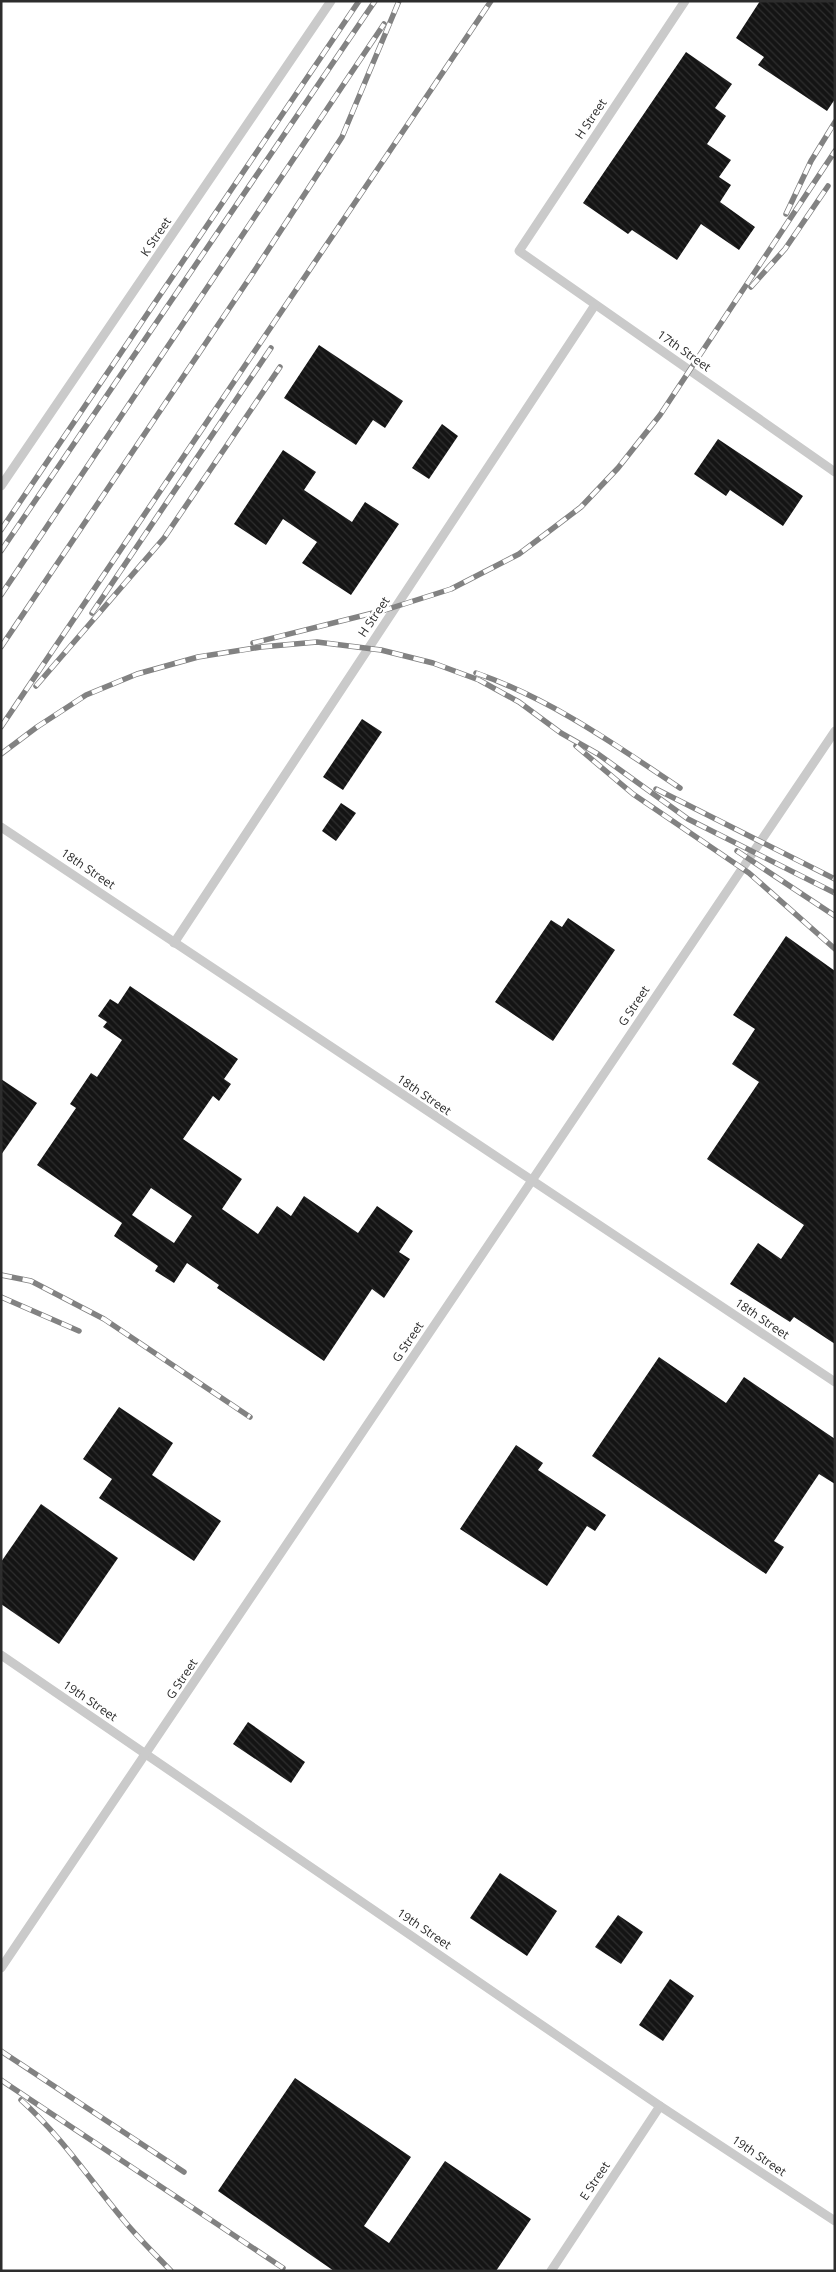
<svg xmlns="http://www.w3.org/2000/svg" width="836" height="2272" viewBox="0 0 836 2272" font-family="'Open Sans',sans-serif">
<style>
.building{fill:url(#building-back-hatch);fill-rule:evenodd}
.lines{fill:none;stroke-linecap:round;stroke-linejoin:round}
.service{stroke:#cacaca;stroke-width:9}
.rail-casing{stroke:#828282;stroke-width:5.5}
.rail{stroke:#fff;stroke-width:4;stroke-dasharray:11;stroke-linecap:butt}
.labels{text-anchor:middle;stroke-width:5;stroke-linejoin:round;paint-order:stroke}
.street-label{font-size:12px;fill:#2d2d2d;stroke:#fff}
</style>
<defs>
<pattern id="building-back-hatch" width="6" height="6" patternUnits="userSpaceOnUse" patternTransform="scale(1.25)"><rect width="6" height="6" fill="#141414"/><path d="M-1 5l2 2M0 0l6 6M5-1l2 2" fill="none" stroke="#2e2e2e"/></pattern>
</defs>
<rect width="100%" height="100%" fill="#fff"/>
<!-- building -->
<g class="building">
<path d="M760,1h75v98l-8,12 -69,-46 6,-8 -28,-19z"/>
<path d="M686,52l46,32 -17,24 11,8 -19,28 24,16 -12,17 12,8 -11,17 35,25 -16,23 -38,-26 -24,36 -45,-30 -4,4 -45,-31z"/>
<path d="M319,345l84,56 -18,27 -12,-8 -17,25 -72,-47z"/>
<path d="M442,424l16,12 -29,43 -17,-11z"/>
<path d="M718,439l85,57 -20,30 -53,-36 -4,6 -32,-22z"/>
<path d="M283,450l33,22 -12,18 48,32 13,-20 34,22 -48,71 -49,-32 15,-21 -34,-23 -17,26 -32,-21z"/>
<path d="M362,719l20,13 -39,58 -20,-13z"/>
<path d="M341,803l15,10 -20,28 -14,-10z"/>
<path d="M568,918l47,32 -62,91 -58,-39 56,-82 11,7z"/>
<path d="M786,936l49,35v373l-41,-27 -4,5 -60,-38 28,-41 23,16 23,-34 -97,-66 52,-77 -27,-18 23,-35 -22,-14z"/>
<path d="M130,986l108,73 -14,20 7,5 -12,17 -6,-5 -30,43 59,40 -20,30 36,25 19,-28 14,10 13,-20 54,37 19,-27 36,25 -14,21 11,7 -26,39 -12,-9 -48,72 -107,-73 2,-3 -32,-22 -13,20 -19,-12 3,-5 -44,-30 8,-13 -85,-58 39,-57 -6,-4 21,-31 6,4 25,-37 -19,-13 4,-5 -9,-6 12,-17 8,5zM151,1188l41,28 -18,27 -42,-28z"/>
<path d="M1,1079l36,24 -36,52z"/>
<path d="M659,1357l67,46 18,-26 91,62v45l-16,-10 -45,67 10,6 -18,27 -174,-118z"/>
<path d="M119,1407l54,36 -21,32 69,46 -27,40 -95,-63 13,-19 -29,-20z"/>
<path d="M516,1445l27,18 -5,7 68,45 -11,16 -8,-5 -40,60 -87,-57z"/>
<path d="M41,1504l77,54 -59,86 -58,-40v-42z"/>
<path d="M248,1722l57,40 -14,21 -58,-39z"/>
<path d="M500,1873l57,38 -30,45 -57,-38z"/>
<path d="M618,1915l25,17 -22,32 -26,-17z"/>
<path d="M670,1979l24,17 -31,45 -24,-16z"/>
<path d="M295,2078l116,79 -47,69 25,17 56,-82 86,58 -35,52h-162l-116,-80z"/>
</g>
<g class="lines">
<!-- service -->
<g class="service">
<path d="M685,1l-166,250 316,221"/>
<path d="M1,486l330,-485"/>
<path d="M1,827l834,555"/>
<path d="M174,943l421,-638"/>
<path d="M1,1655l659,451 175,115"/>
<path d="M1,1968l834,-1237"/>
<path d="M551,2271l109,-165"/>
</g>
<!-- rail casing -->
<g class="rail-casing">
<g id="rail">
<path d="M786,214l25,-53 24,-39"/>
<path d="M751,287l34,-38 43,-63"/>
<path d="M1,530l358,-529"/>
<path d="M1,551l374,-550"/>
<path d="M1,595l383,-571"/>
<path d="M92,613l179,-265"/>
<path d="M253,643l132,-33 66,-21 68,-35 62,-47 37,-39 42,-53 175,-264"/>
<path d="M1,647l252,-374 89,-136 57,-136"/>
<path d="M476,673c75,26 138,71 204,115"/>
<path d="M36,686l128,-148 116,-171"/>
<path d="M1,727l490,-726"/>
<path d="M576,746l57,48 116,79 86,76"/>
<path d="M1,754l36,-27 49,-32 51,-21 61,-17 63,-10 56,-5 64,8 52,13 46,17 40,22 42,31 37,21 90,65 147,74"/>
<path d="M656,789l179,90"/>
<path d="M737,851l98,65"/>
<path d="M1,1275l30,6 73,38 146,98"/>
<path d="M1,1297l78,34"/>
<path d="M1,2051l183,121"/>
<path d="M1,2080l282,188"/>
<path d="M21,2100c39,35 67,77 100,117 15,19 33,36 50,54"/>
</g>
</g>
<!-- rail -->
<use href="#rail" class="rail"/>
</g>
<g class="labels">
<!-- street labels -->
<g class="street-label">
<text transform="translate(591 119) rotate(-56)" y="4">H Street</text>
<text transform="translate(156 237) rotate(-56)" y="4">K Street</text>
<text transform="translate(684 351) rotate(35)" y="4">17th Street</text>
<text transform="translate(374 617) rotate(-56)" y="4">H Street</text>
<text transform="translate(88 869) rotate(34)" y="4">18th Street</text>
<text transform="translate(634 1006) rotate(-56)" y="4">G Street</text>
<text transform="translate(424 1095) rotate(34)" y="4">18th Street</text>
<text transform="translate(762 1319) rotate(34)" y="4">18th Street</text>
<text transform="translate(408 1342) rotate(-56)" y="4">G Street</text>
<text transform="translate(182 1679) rotate(-56)" y="4">G Street</text>
<text transform="translate(90 1701) rotate(34)" y="4">19th Street</text>
<text transform="translate(424 1929) rotate(34)" y="4">19th Street</text>
<text transform="translate(759 2156) rotate(34)" y="4">19th Street</text>
<text transform="translate(595 2181) rotate(-56)" y="4">E Street</text>
</g>
</g>
<!-- border -->
<rect width="836" height="2272" fill="none" stroke="#2d2d2d" stroke-width="5"/>
</svg>
